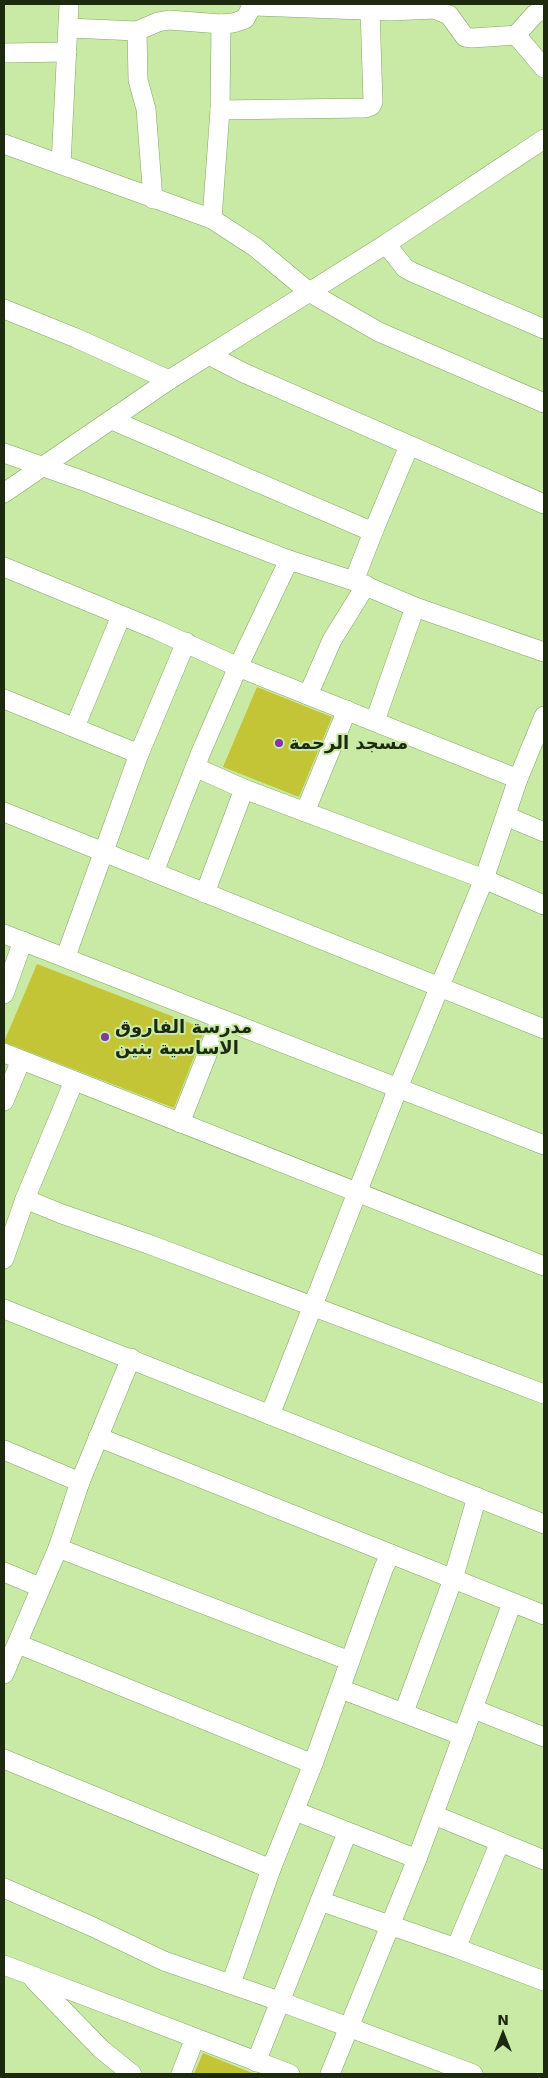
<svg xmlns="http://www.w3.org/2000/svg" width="548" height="2078" viewBox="0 0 548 2078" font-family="'DejaVu Sans',Cairo,sans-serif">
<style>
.building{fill:#c3c436}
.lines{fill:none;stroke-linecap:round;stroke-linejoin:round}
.minor-casing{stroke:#85a563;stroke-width:20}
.minor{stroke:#fff;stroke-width:19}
.poi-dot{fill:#7f38ab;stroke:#c8eaa5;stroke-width:2}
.labels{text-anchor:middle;stroke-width:4;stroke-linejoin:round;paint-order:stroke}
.poi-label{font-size:18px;font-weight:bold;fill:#1d2a0f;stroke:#c8eaa5;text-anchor:start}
</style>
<rect width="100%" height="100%" fill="#c8eaa5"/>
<!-- building -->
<g class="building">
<path d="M257,687l75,30 -33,80 -76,-30z"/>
<path d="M37,964l168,65 -31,79 -170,-66z"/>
<path d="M203,2053l49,20 7,1h-65z"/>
</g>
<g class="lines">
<!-- minor casing -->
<g class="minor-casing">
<g id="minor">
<path d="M253,6l138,5 43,-2 15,6 16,22 7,1 44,-3 18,-20 10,-7"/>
<path d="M69,28l68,3 21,-9 11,-2 52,4 12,-1 12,-4 8,-15"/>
<path d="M137,31l1,49 8,29 7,90"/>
<path d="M516,35l28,33"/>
<path d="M4,53l63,-1"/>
<path d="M220,110l145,-2 6,-2 2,-4 -3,-92"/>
<path d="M4,144l208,75 43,28 54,45 70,40 165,71"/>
<path d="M61,164l8,-160"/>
<path d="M212,219l8,-109 1,-86"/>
<path d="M386,244l19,24 7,4 132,57"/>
<path d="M4,309l72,29 93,42"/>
<path d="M209,355l35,18 300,131"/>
<path d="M112,420l261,112 -19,49 61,26 129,45"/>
<path d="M4,453l77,27 208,80"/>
<path d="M4,493l165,-113 217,-136 158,-105"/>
<path d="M373,532l36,-86"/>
<path d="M4,567l153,63 81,37 280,112"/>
<path d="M308,695l24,-55 34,-55"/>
<path d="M4,699l135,55"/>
<path d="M375,721l40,-114"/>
<path d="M75,727l46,-111"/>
<path d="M195,767l49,22 240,90 60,26"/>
<path d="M4,812l540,217"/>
<path d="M305,812l42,-102"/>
<path d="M506,816l38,16"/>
<path d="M154,872l47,-120 37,-85 51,-107 65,21"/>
<path d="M205,893l39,-104"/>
<path d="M4,934l540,211"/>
<path d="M66,956l73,-202 47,-112"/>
<path d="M4,994l19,-53"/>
<path d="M4,1053l540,213"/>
<path d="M4,1101l17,-41"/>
<path d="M180,1123l41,-104"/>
<path d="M25,1199l37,15 89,31 393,149"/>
<path d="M4,1259l21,-60 49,-118"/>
<path d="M4,1309l540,215"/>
<path d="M270,1415l128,-327 86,-209 34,-100 26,-63"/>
<path d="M4,1450l76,32"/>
<path d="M58,1548l292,113 34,-94 7,-13 -293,-117"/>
<path d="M391,1554l153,61"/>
<path d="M4,1572l36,15"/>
<path d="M18,1644l295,120"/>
<path d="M4,1674l54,-126 22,-66 51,-124"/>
<path d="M341,1689l122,47"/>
<path d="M474,1709l70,28"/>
<path d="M404,1712l49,-133 24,-82"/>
<path d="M4,1759l267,110 42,-105 37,-103"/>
<path d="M295,1811l122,48"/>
<path d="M434,1815l110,45"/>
<path d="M4,1888l89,39 71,34 115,40 194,73"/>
<path d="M320,1901l136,47 88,33"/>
<path d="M456,1948l44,-106"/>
<path d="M4,1965l286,109"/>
<path d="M34,1980l67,69 31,25"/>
<path d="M231,1984l40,-115"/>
<path d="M256,2062l91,-229"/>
<path d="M181,2074l14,-36"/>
<path d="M330,2074l87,-215 95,-256"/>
</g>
</g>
<!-- minor -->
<use href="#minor" class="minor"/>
</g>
<!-- markers -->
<g class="poi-dot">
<circle cx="279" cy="743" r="5"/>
<circle cx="105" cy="1037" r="5"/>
</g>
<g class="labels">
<!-- poi labels -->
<g class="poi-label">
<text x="289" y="749">مسجد الرحمة</text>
<text x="115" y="1033">مدرسة الفاروق<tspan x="115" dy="21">الاساسية بنين</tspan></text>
</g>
</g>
<!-- border -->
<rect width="548" height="2078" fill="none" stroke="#1d2a0f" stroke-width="10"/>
<!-- north arrow -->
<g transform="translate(503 2033)" stroke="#c8eaa5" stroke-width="4" paint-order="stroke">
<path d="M0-4L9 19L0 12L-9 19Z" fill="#1d2a0f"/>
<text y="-8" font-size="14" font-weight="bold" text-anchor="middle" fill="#1d2a0f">N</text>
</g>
</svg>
